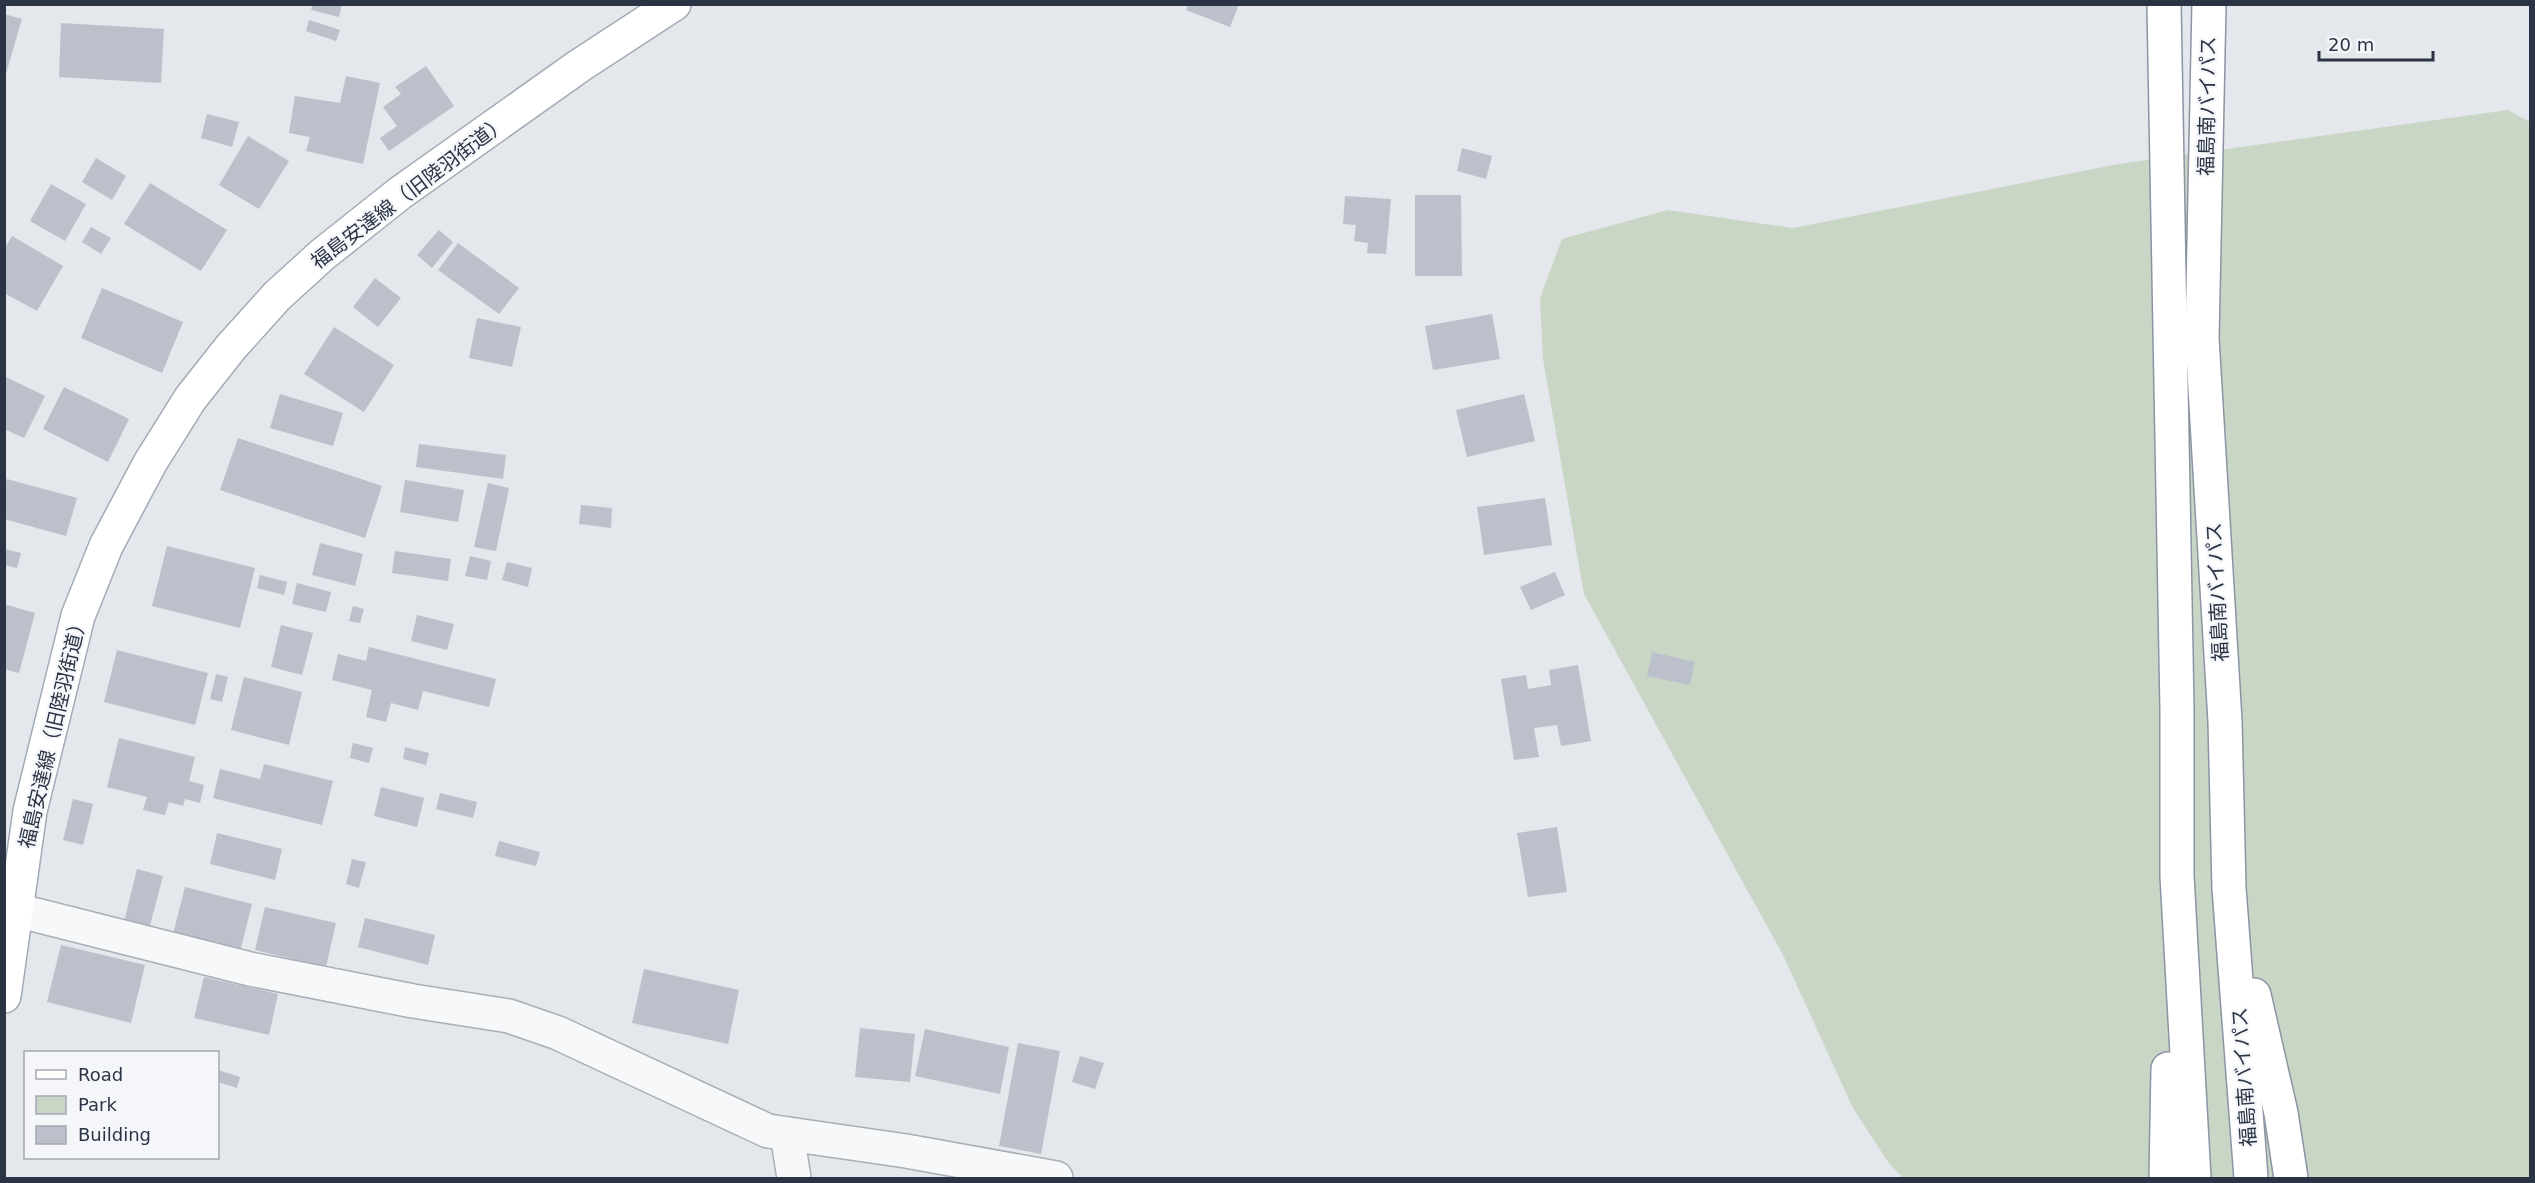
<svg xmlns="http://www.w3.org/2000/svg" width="2535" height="1183" viewBox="0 0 2535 1183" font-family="'DejaVu Sans','Noto Sans JP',sans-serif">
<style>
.green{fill:#c9d6c5}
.building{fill:#bbc0ca}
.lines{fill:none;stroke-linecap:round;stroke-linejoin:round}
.minor-casing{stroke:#a9aeb7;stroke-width:36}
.major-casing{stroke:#a3abb8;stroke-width:36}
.highway-casing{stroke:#8b94a3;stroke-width:36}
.minor{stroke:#f7f8fa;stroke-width:33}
.major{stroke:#fff;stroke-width:33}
.highway{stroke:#fff;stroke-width:33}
.labels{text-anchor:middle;stroke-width:4.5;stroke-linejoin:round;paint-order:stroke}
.street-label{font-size:20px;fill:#2b3445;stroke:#f4f6f9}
</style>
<rect width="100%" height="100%" fill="#e4e7ec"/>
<!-- green -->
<path class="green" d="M2508,110l22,12v1056h-627l-15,-16 -35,-54 -70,-153 -199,-361 -41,-235 -3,-61 22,-59 106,-29 125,18 326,-64z"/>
<!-- building -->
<g class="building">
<path d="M313,4h29l-3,13 -28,-7z"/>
<path d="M1188,4h51l-9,23 -44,-17z"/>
<path d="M4,14l18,5 -17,58h-1z"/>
<path d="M309,20l31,10 -4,11 -30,-10z"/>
<path d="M61,23l103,6 -3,54 -102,-6z"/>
<path d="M426,66l28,40 -65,45 -9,-13 17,-12 -14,-19 18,-13 -6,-7z"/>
<path d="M346,76l34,7 -17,81 -57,-13 4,-14 -21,-4 6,-37 45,7z"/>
<path d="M207,114l32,8 -7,25 -31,-9z"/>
<path d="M248,136l41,25 -30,48 -40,-24z"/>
<path d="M1462,148l30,8 -6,23 -29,-8z"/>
<path d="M96,158l30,18 -14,24 -30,-18z"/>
<path d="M150,183l77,47 -26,41 -77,-47z"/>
<path d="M51,184l35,20 -21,37 -35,-20z"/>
<path d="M1415,195h46l1,81h-47z"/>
<path d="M1345,196l46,3 -5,55 -19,-1 1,-10 -14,-2 2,-16 -13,-1z"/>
<path d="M91,227l20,11 -10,16 -19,-12z"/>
<path d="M439,230l14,12 -21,26 -15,-13z"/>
<path d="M12,236l51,30 -26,45 -33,-18v-44z"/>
<path d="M458,243l61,45 -20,26 -61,-44z"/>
<path d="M375,278l26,20 -23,29 -25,-20z"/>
<path d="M102,288l81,34 -21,51 -81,-35z"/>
<path d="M1492,314l8,45 -67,11 -8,-44z"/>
<path d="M477,318l44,9 -9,40 -43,-9z"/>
<path d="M334,327l60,38 -30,47 -60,-38z"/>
<path d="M4,376l41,20 -21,42 -20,-9z"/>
<path d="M64,387l65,32 -21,43 -65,-33z"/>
<path d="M280,394l63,19 -10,33 -63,-18z"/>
<path d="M1524,394l11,47 -68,16 -11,-47z"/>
<path d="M238,438l144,48 -17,52 -145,-48z"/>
<path d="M419,444l87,11 -3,24 -87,-12z"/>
<path d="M7,479l70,19 -11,38 -62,-17v-30z"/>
<path d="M405,480l59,10 -6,32 -58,-10z"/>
<path d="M488,483l21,5 -13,63 -22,-4z"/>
<path d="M1545,498l7,47 -68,10 -7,-48z"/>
<path d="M581,505l31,3 -1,20 -32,-4z"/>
<path d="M320,543l43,11 -8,32 -43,-11z"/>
<path d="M167,546l88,22 -15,60 -88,-22z"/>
<path d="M4,549l17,4 -4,15 -13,-3z"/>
<path d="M395,551l56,8 -3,22 -56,-8z"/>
<path d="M470,556l21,5 -4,19 -22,-4z"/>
<path d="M507,562l25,6 -4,19 -26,-7z"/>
<path d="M1555,572l10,23 -34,15 -11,-23z"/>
<path d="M260,575l27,7 -3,13 -27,-7z"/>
<path d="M297,583l34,9 -5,20 -34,-8z"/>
<path d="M4,604l31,9 -16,60 -15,-4z"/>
<path d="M353,606l11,3 -4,14 -11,-2z"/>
<path d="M417,615l37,9 -7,26 -36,-9z"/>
<path d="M281,625l32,8 -11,42 -31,-8z"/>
<path d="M369,647l127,32 -7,28 -66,-16 -5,19 -27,-7 -5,19 -20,-5 6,-27 -40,-10 6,-26 28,7z"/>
<path d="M117,650l91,23 -13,52 -91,-23z"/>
<path d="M1652,652l43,10 -5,23 -43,-9z"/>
<path d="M1578,665l13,76 -30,5 -4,-21 -23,3 5,29 -25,3 -13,-81 25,-4 2,14 23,-4 -2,-15z"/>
<path d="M216,674l12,3 -6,25 -12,-3z"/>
<path d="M244,677l58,15 -13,53 -58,-15z"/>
<path d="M119,738l76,19 -6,24 15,4 -4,18 -15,-4 -2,7 -14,-4 -4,13 -22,-5 4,-13 -40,-10z"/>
<path d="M353,743l20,5 -4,15 -19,-5z"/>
<path d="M405,747l24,6 -3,12 -23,-6z"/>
<path d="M264,764l69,17 -11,44 -109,-27 7,-29 40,10z"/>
<path d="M381,787l43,11 -7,29 -43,-11z"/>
<path d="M440,793l37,9 -4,16 -37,-9z"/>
<path d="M73,799l20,5 -10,41 -20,-5z"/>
<path d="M1557,827l10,65 -39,5 -11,-64z"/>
<path d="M217,833l65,16 -7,31 -65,-16z"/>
<path d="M499,841l41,11 -4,14 -41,-10z"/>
<path d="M352,859l14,3 -7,26 -13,-4z"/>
<path d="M137,869l26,7 -14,53 -25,-7z"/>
<path d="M185,887l67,17 -12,48 -67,-18z"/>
<path d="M265,907l71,16 -10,44 -71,-17z"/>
<path d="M365,918l70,17 -7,30 -70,-18z"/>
<path d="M61,945l84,20 -14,58 -84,-21z"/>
<path d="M644,969l95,21 -11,54 -96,-21z"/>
<path d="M204,977l74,17 -9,41 -75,-17z"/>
<path d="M860,1028l55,6 -5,48 -55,-5z"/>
<path d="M925,1029l84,18 -9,47 -85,-18z"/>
<path d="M1018,1043l42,8 -19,103 -42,-8z"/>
<path d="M1080,1056l24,7 -9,26 -23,-7z"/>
<path d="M218,1070l22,7 -3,11 -19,-6z"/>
</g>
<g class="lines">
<!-- minor casing -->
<g class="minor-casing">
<g id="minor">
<path d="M16,910l234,59 163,32 96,15 49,17 210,98 138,20 150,27"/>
<path d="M787,1134l7,44"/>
</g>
</g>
<!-- major casing -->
<g class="major-casing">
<path id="major" d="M4,996l26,-185 48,-195 28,-70 44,-83 40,-64 41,-52 46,-51 45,-41 78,-62 179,-127 95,-62"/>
</g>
<!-- highway casing -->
<g class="highway-casing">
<g id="highway">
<path d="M2164,4l13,705v167l17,302"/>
<path d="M2209,4l-7,334 23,383 4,167 22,290"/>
<path d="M2254,995l27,118 10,65"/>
<path d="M2166,1178l2,-109"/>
</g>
</g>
<!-- minor -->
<use href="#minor" class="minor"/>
<!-- major -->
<use href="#major" class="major"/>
<!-- highway -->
<use href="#highway" class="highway"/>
</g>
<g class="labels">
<!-- street labels -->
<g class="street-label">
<text transform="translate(2207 106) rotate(-89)" y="7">福島南バイパス</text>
<text transform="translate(409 192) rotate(-37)" y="7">福島安達線（旧陸羽街道）</text>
<text transform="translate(2217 592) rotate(-93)" y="7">福島南バイパス</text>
<text transform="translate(53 731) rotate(-77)" y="7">福島安達線（旧陸羽街道）</text>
<text transform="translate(2244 1077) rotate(-94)" y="7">福島南バイパス</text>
</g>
</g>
<!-- border -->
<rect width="2535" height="1183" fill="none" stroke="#2b3445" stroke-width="12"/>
<!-- legend -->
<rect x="24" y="1051" width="195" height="108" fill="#f4f6f9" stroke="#a4a8b1" stroke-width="1.5"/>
<rect x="36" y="1070" width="30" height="9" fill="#ffffff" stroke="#a4a8b1" stroke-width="1.5"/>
<text x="78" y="1081" font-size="18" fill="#2b3445">Road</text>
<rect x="36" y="1096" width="30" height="18" fill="#c9d6c5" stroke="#a4a8b1" stroke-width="1.5"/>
<text x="78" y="1111" font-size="18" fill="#2b3445">Park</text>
<rect x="36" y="1126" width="30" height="18" fill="#bbc0ca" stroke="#a4a8b1" stroke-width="1.5"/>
<text x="78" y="1141" font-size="18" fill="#2b3445">Building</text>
<!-- scale -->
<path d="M2319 51v9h114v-9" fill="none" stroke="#2b3445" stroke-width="3"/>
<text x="2328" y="51" font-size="18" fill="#2b3445" stroke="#f4f6f9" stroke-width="4.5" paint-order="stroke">20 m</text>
</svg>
